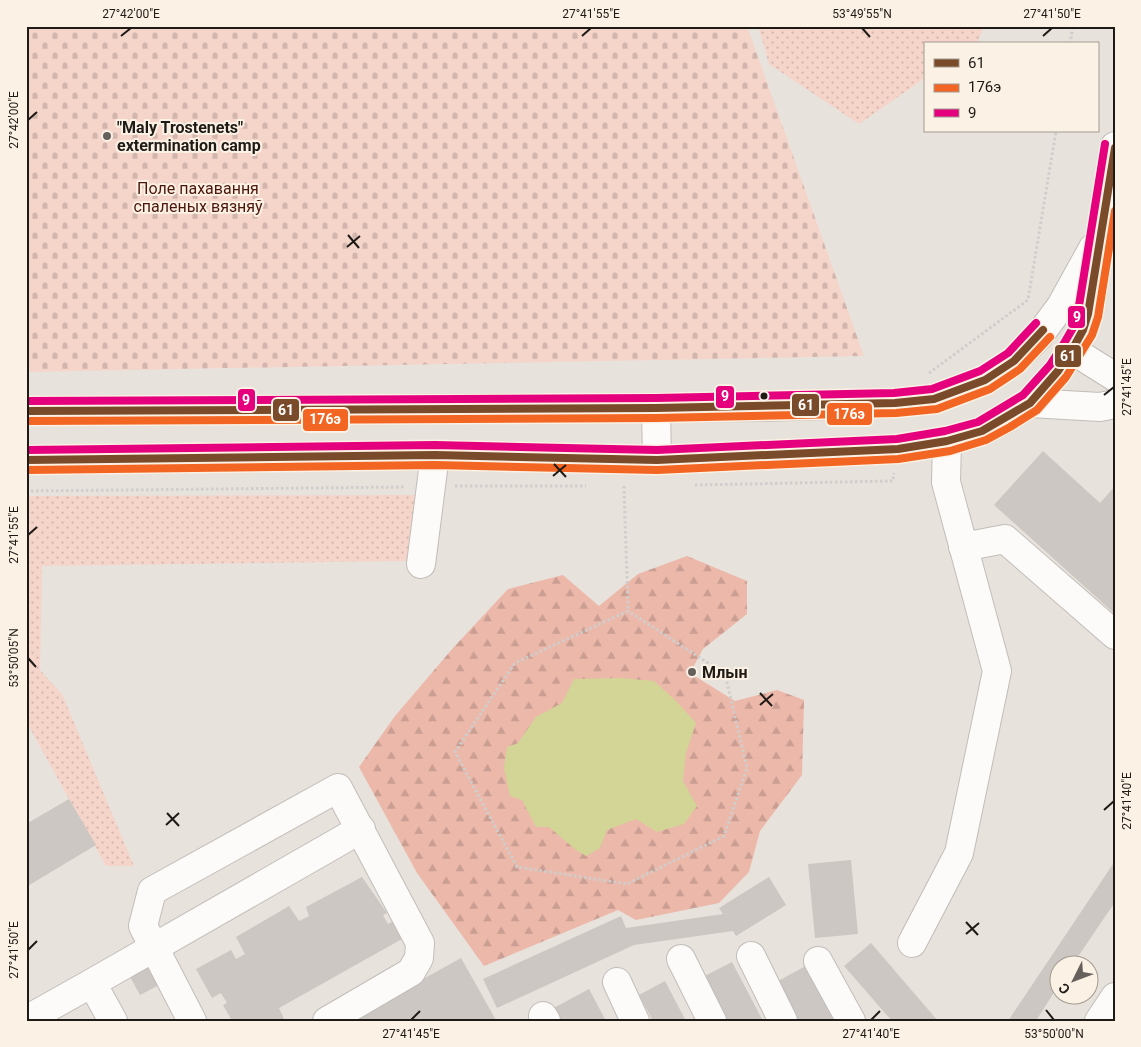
<svg xmlns="http://www.w3.org/2000/svg" width="1141" height="1047" viewBox="0 0 1141 1047" font-family="Roboto,sans-serif">
<style>
.grass{fill:url(#grass-dots)}
.forest{fill:url(#forest-firs)}
.cemetery{fill:url(#cemetery-stones)}
.water{fill:#d2d595}
.building{fill:#ccc7c2}
.lines{fill:none;stroke-linecap:round;stroke-linejoin:round}
.minor-casing{stroke:#c2bdb8;stroke-width:30}
.major-casing{stroke:#c2bdb8;stroke-width:30}
.path{stroke:#cfcecc;stroke-width:3;stroke-dasharray:2.5 2.5;stroke-linecap:butt}
.minor{stroke:#fcfbfa;stroke-width:28}
.major{stroke:#fcfbfa;stroke-width:28}
.bus-1-casing{stroke:#fbf1e4;stroke-width:11}
.bus-2-casing{stroke:#fbf1e4;stroke-width:11}
.bus-3-casing{stroke:#fbf1e4;stroke-width:11}
.bus-1{stroke:#7a4b2a;stroke-width:8}
.bus-2{stroke:#f26522;stroke-width:8}
.bus-3{stroke:#e5007d;stroke-width:8}
.ticks{fill:none;stroke:#1e1a16;stroke-width:2}
.poi-dot{fill:#65605b;stroke:#fbf1e4;stroke-width:2}
.bus-dot{fill:#1e1a16;stroke:#fbf1e4;stroke-width:2}
.labels{text-anchor:middle;stroke-width:4;stroke-linejoin:round;paint-order:stroke}
.poi-label{font-size:16px;font-weight:bold;fill:#1e1a16;stroke:#fbf1e4;text-anchor:start}
.park-label{font-size:16px;fill:#4c160a;stroke:#fbf1e4}
.line-badge{stroke:#fbf1e4;stroke-width:2}
.badge-label{font-size:14px;text-anchor:middle;font-weight:bold;fill:#fff}
.neatline{fill:none;stroke:#1e1a16;stroke-width:2}
.ticks-label{font-size:12px;text-anchor:middle;fill:#1e1a16}
</style>
<defs>
<pattern id="grass-dots" width="8" height="8" patternUnits="userSpaceOnUse" patternTransform="scale(1.25)"><rect width="8" height="8" fill="#f5d4ca"/><path d="M2 2h.1M6 6h.1" fill="none" stroke="#d2b5ad" stroke-width="1.8" stroke-linecap="round"/></pattern>
<pattern id="forest-firs" width="22" height="20" patternUnits="userSpaceOnUse" patternTransform="scale(1.25)"><rect width="22" height="20" fill="#ecb8aa"/><path d="M5 1l3.5 6h-7zM16 11l3.5 6h-7z" fill="#ca9e92"/></pattern>
<pattern id="cemetery-stones" width="16" height="16" patternUnits="userSpaceOnUse" patternTransform="scale(1.25)"><rect width="16" height="16" fill="#f5d4ca"/><path d="M2 7V4a2 2 0 0 1 4 0v3zM10 15v-3a2 2 0 0 1 4 0v3z" fill="#d2b5ad"/></pattern>
</defs>
<rect width="100%" height="100%" fill="#e8e2dc"/>
<!-- grass -->
<g class="grass">
<path d="M758,26h226l-6,15 -4,3h-49v34l-66,46 -90,-60z"/>
<path d="M419,495l-13,66 -364,5 -2,104 22,24 72,172h-28l-80,-145v-225z"/>
</g>
<!-- forest -->
<path class="forest" d="M687,556l60,25v33l-44,35 -13,24 45,28 42,-11 27,10 -2,75 -42,56 -11,41 -30,31 -83,17 -18,-10 -134,56 -67,-93 -58,-106 36,-51 58,-68 55,-59 55,-14 36,31 39,-32z"/>
<!-- cemetery -->
<path class="cemetery" d="M26,26h721l117,330 -838,16z"/>
<!-- water -->
<path class="water" d="M620,678l34,3 22,20 20,22 -10,30 -3,28 14,25 -13,18 -27,8 -21,-13 -29,11 -7,18 -14,8 -10,-6 -27,-23h-13l-14,-27 -12,-4 -6,-28 3,-21 11,-4 18,-26 26,-14 12,-24z"/>
<!-- building -->
<g class="building">
<path d="M1043,451l57,52 15,-17v128l-121,-109z"/>
<path d="M69,799l27,46 -70,42v-63z"/>
<path d="M851,860l7,74 -43,4 -7,-74z"/>
<path d="M1115,861v41l-42,62h-15v22l-22,35h-28z"/>
<path d="M362,877l25,36 -4,2 5,9 7,-4 7,19 -123,69 6,13h-53l-9,-16 4,-2 -6,-10 -9,5 -16,-29 35,-19 5,9 9,-5 -9,-17 53,-31 10,15 10,-5 -3,-9z"/>
<path d="M769,877l17,28 -50,31 -3,-5 -99,14 -137,63 -14,-29 138,-63 5,12 97,-14 -4,-6z"/>
<path d="M871,943l67,78h-46l-48,-55z"/>
<path d="M461,958l35,62 -3,1h-145z"/>
<path d="M732,962l31,59h-45l-21,-41z"/>
<path d="M811,963l31,58h-54l-19,-35z"/>
<path d="M149,965l10,20 -19,10 -11,-20z"/>
<path d="M665,981l21,40h-33l-14,-26z"/>
<path d="M589,989l17,32h-50l-6,-11z"/>
</g>
<g class="lines">
<!-- minor casing -->
<g class="minor-casing">
<g id="minor">
<path d="M1072,350l43,27"/>
<path d="M1030,403l70,4 15,-3"/>
<path d="M963,547l42,-8 110,96"/>
<path d="M421,564l14,-109"/>
<path d="M912,943l47,-90 38,-182 -51,-189 1,-41"/>
<path d="M751,956l32,65"/>
<path d="M681,959l31,62"/>
<path d="M818,961l33,60"/>
<path d="M617,982l18,39"/>
<path d="M92,983l269,-154"/>
<path d="M543,1016l3,5"/>
<path d="M26,1020l66,-37 21,38"/>
<path d="M192,1021l-49,-95 9,-35 186,-103 82,155 -1,15 -8,14 -84,49"/>
<path d="M1099,1021l16,-24"/>
</g>
</g>
<!-- major casing -->
<g class="major-casing">
<g id="major">
<path d="M656,408l1,52"/>
<path d="M26,411l737,-4 132,-4 39,-4 51,-19 29,-19 24,-24 23,-31 32,-58"/>
<path d="M26,460l409,-5 222,5 241,-11 49,-8 35,-10 23,-12 25,-16 28,-32 14,-21 11,-20 5,-16 27,-168"/>
</g>
</g>
<!-- path -->
<g class="path">
<path d="M1070,44l3,-18"/>
<path d="M929,373l99,-73 28,-169"/>
<path d="M695,485l198,-4 1,-8"/>
<path d="M455,486h131"/>
<path d="M624,486l4,125 -113,52 -60,89 62,115 110,17 97,-48 23,-68 -22,-94 -97,-63"/>
<path d="M26,491l380,-4"/>
</g>
<!-- minor -->
<use href="#minor" class="minor"/>
<!-- major -->
<use href="#major" class="major"/>
<!-- bus-1 casing -->
<g class="bus-1-casing">
<g id="bus-1">
<path d="M26,411l630,-3 239,-5 39,-4 51,-19 29,-19 29,-31"/>
<path d="M26,460l409,-5 222,5 241,-11 49,-8 35,-10 48,-28 28,-32 14,-21 11,-20 5,-16 27,-166"/>
</g>
</g>
<!-- bus-2 casing -->
<g class="bus-2-casing">
<g id="bus-2">
<path d="M26,421l630,-3 240,-5 41,-4 53,-20 30,-20 30,-32"/>
<path d="M26,470l409,-5 222,5 241,-11 52,-8 36,-11 24,-13 27,-17 29,-33 26,-42 6,-18 17,-106"/>
</g>
</g>
<!-- bus-3 casing -->
<g class="bus-3-casing">
<g id="bus-3">
<path d="M26,401l630,-3 238,-5 38,-4 48,-18 28,-18 28,-30"/>
<path d="M26,450l409,-5 222,5 240,-11 48,-8 33,-9 45,-27 27,-30 13,-20 11,-19 4,-14 27,-168"/>
</g>
</g>
<!-- bus-1 -->
<use href="#bus-1" class="bus-1"/>
<!-- bus-2 -->
<use href="#bus-2" class="bus-2"/>
<!-- bus-3 -->
<use href="#bus-3" class="bus-3"/>
</g>
<!-- ticks -->
<path class="ticks" d="M862,28l8,9M121,36l10,-8M582,36l9,-8M1043,36l9,-8M28,120l9,-8M348,235l11,13M347,247l13,-11M1104,395l10,-8M554,464l12,13M553,476l13,-11M28,535l9,-8M28,658l8,9M760,693l12,13M760,705l13,-11M1104,810l10,-9M167,813l12,13M166,825l13,-12M966,922l12,13M966,934l13,-11M28,950l9,-9M1046,1010l8,10M411,1020l9,-9M871,1020l9,-9"/>
<!-- markers -->
<g class="poi-dot">
<circle cx="107" cy="136" r="5"/>
<circle cx="692" cy="672" r="5"/>
</g>
<circle class="bus-dot" cx="764" cy="396" r="4.5"/>
<g class="labels">
<!-- poi labels -->
<g class="poi-label">
<text x="117" y="133">"Maly Trostenets"<tspan x="117" dy="18">extermination camp</tspan></text>
<text x="702" y="678">Млын</text>
</g>
<!-- park labels -->
<g class="park-label">
<text x="198" y="194">Поле пахавання<tspan x="198" dy="18">спаленых вязняў</tspan></text>
</g>
</g>
<g class="line-badge">
<rect x="1067" y="305" width="19" height="24" rx="5" fill="#e5007d"/>
<rect x="1054" y="344" width="28" height="24" rx="5" fill="#7a4b2a"/>
<rect x="715" y="385" width="20" height="24" rx="5" fill="#e5007d"/>
<rect x="237" y="388" width="19" height="24" rx="5" fill="#e5007d"/>
<rect x="791" y="393" width="29" height="24" rx="5" fill="#7a4b2a"/>
<rect x="272" y="398" width="28" height="24" rx="5" fill="#7a4b2a"/>
<rect x="826" y="402" width="47" height="24" rx="5" fill="#f26522"/>
<rect x="302" y="408" width="47" height="24" rx="5" fill="#f26522"/>
</g>
<g class="badge-label">
<text x="1077" y="322">9</text>
<text x="1068" y="361">61</text>
<text x="725" y="401">9</text>
<text x="246" y="405">9</text>
<text x="806" y="410">61</text>
<text x="286" y="415">61</text>
<text x="849" y="419">176э</text>
<text x="325" y="424">176э</text>
</g>
<!-- border -->
<rect width="1141" height="1047" fill="none" stroke="#fbf1e4" stroke-width="55"/>
<!-- legend -->
<rect x="924" y="42" width="175" height="90" fill="#fbf1e4" stroke="#a39b92"/>
<rect x="934" y="59" width="25" height="8" fill="#7a4b2a" stroke="#a39b92"/>
<text x="968" y="68" font-size="15" fill="#1e1a16">61</text>
<rect x="934" y="84" width="25" height="8" fill="#f26522" stroke="#a39b92"/>
<text x="968" y="92" font-size="15" fill="#1e1a16">176э</text>
<rect x="934" y="109" width="25" height="8" fill="#e5007d" stroke="#a39b92"/>
<text x="968" y="118" font-size="15" fill="#1e1a16">9</text>
<!-- north arrow -->
<g transform="translate(1074 980) rotate(228)"><circle r="24" fill="#fbf1e4" stroke="#a39b92"/>
<path d="M0-4L9 19L0 12L-9 19Z" fill="#65605b"/>
<text y="-8" font-size="14" font-weight="bold" text-anchor="middle" fill="#1e1a16">С</text>
</g>
<rect x="28" y="28" width="1086" height="992" class="neatline"/>
<g class="ticks-label">
<text x="131" y="18">27°42'00"E</text>
<text x="591" y="18">27°41'55"E</text>
<text x="862" y="18">53°49'55"N</text>
<text x="1052" y="18">27°41'50"E</text>
<text transform="translate(14 120) rotate(-90)" y="4">27°42'00"E</text>
<text transform="translate(1127 387) rotate(-90)" y="4">27°41'45"E</text>
<text transform="translate(14 535) rotate(-90)" y="4">27°41'55"E</text>
<text transform="translate(14 658) rotate(-90)" y="4">53°50'05"N</text>
<text transform="translate(1127 801) rotate(-90)" y="4">27°41'40"E</text>
<text transform="translate(14 950) rotate(-90)" y="4">27°41'50"E</text>
<text x="411" y="1038">27°41'45"E</text>
<text x="871" y="1038">27°41'40"E</text>
<text x="1054" y="1038">53°50'00"N</text>
</g>
</svg>
